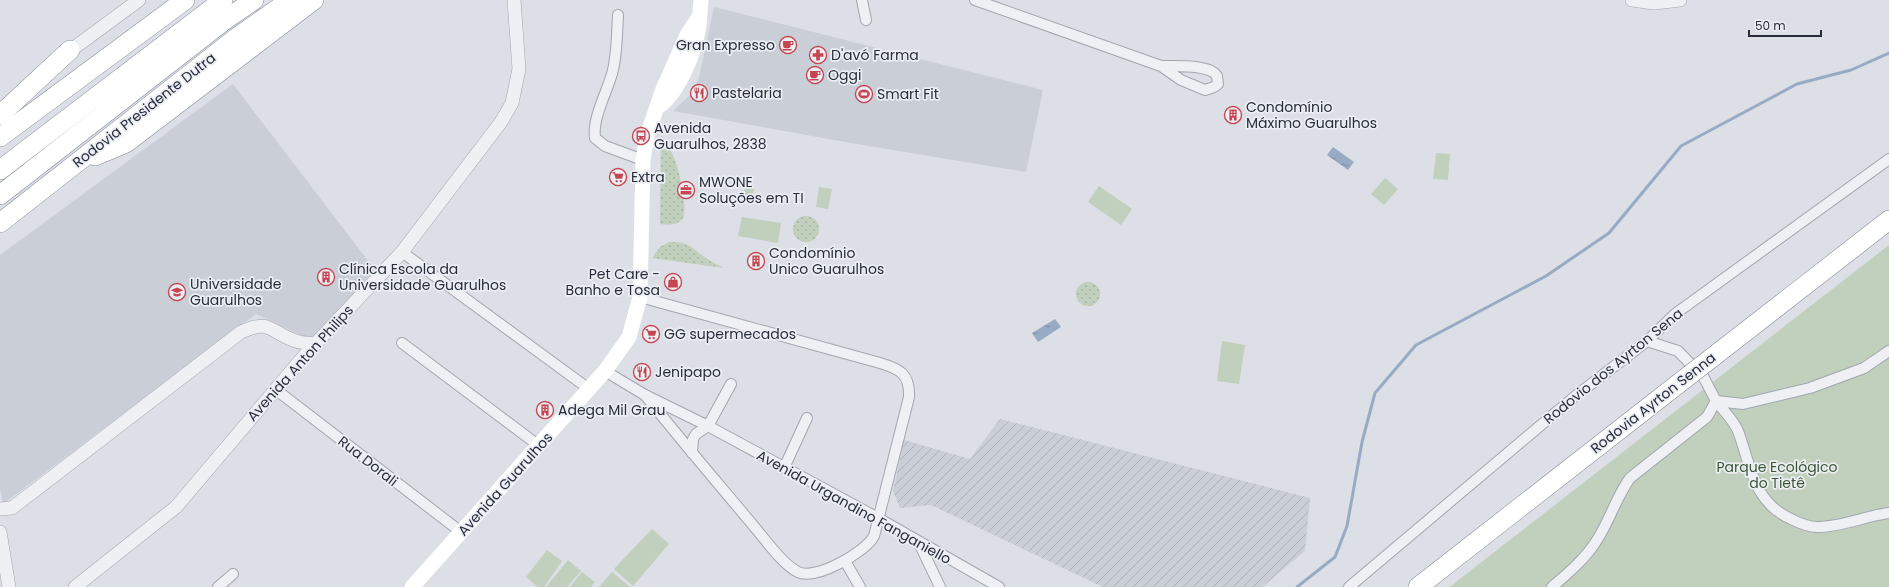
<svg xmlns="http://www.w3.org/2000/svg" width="1889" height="587" viewBox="0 0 1889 587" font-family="Poppins,sans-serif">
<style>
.built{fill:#caced7}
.industrial{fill:url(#industrial-furrows)}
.grass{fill:url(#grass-dots)}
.park{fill:#c1cfbd}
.water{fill:url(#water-ripples)}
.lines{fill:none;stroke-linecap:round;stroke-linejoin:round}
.stream{stroke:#98abc4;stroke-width:3}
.minor-casing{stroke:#a2a6af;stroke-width:12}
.tertiary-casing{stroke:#a2a6af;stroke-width:14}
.motorway-casing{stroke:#848c9b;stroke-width:20}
.minor{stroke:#eef0f4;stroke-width:10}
.tertiary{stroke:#eef0f4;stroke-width:13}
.secondary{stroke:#fff;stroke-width:15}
.motorway{stroke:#fff;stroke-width:19}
.motorway-bridge-casing{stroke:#848c9b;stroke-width:20;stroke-linecap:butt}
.motorway-bridge{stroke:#fff;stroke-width:19}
.labels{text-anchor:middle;stroke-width:3.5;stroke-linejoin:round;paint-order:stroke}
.poi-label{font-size:14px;fill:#272d3b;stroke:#ebeef3;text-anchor:start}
.street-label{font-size:14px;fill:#272d3b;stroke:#ebeef3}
.park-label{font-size:14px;fill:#395635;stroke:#ebeef3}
</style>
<defs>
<pattern id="industrial-furrows" width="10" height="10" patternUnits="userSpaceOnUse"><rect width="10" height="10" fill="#caced7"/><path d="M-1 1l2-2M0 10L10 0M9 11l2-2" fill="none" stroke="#aeb1b9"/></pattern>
<pattern id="grass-dots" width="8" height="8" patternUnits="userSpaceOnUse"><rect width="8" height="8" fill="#c1cfbd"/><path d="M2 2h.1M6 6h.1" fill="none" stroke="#a6b2a3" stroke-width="1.8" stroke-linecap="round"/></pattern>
<pattern id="water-ripples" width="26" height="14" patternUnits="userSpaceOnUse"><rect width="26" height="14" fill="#98abc4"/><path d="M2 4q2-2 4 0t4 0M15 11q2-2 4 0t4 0" fill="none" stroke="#7c8ca0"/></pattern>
</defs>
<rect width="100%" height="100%" fill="#dcdfe5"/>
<!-- built -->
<g class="built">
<path d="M714,7l329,83 -17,82 -175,-29 -178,-32 19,-18 7,-15z"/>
<path d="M233,84l142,186 -64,70 -55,-26 -253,190 -3,-16v-233z"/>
</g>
<!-- industrial -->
<path class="industrial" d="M1000,419l310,79 -5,53 -43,36h-159l-172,-82 -31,3 -7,-17 11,-51 66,19z"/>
<!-- grass -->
<g class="grass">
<path d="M661,135c6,7 10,16 14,25 4,9 13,50 8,58 -6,8 -14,7 -23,6z"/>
<circle cx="806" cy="229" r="13"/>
<path d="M669,242c22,-1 24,8 40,18 4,3 10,5 15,8l-72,-10 8,-11z"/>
<circle cx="1088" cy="294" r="12"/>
</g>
<!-- park -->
<g class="park">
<path d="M1436,153l14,1 -2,26 -15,-1z"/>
<path d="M1385,178l13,11 -14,16 -13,-11z"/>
<path d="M1099,186l33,23 -11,16 -33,-23z"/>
<path d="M745,187l9,2 -2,10 -9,-1z"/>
<path d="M819,187l13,2 -4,20 -12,-2z"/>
<path d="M742,217l39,6 -3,20 -40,-7z"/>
<path d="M1889,245v342h-439l11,-9z"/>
<path d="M1222,341l23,4 -6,39 -22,-3z"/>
<path d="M652,529l17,15 -36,42 -19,-17z"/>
<path d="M547,550l15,11 -18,26h-6l-12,-10z"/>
<path d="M568,560l13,11 -14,16h-21z"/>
<path d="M582,572l13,10 -4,5h-21z"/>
<path d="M612,572l18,15h-31z"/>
</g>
<!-- water -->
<g class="water">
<path d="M1333,147l21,15 -6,8 -21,-15z"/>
<path d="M1055,319l6,8 -23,15 -6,-9z"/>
</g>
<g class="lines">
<!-- stream -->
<path class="stream" d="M1297,587l38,-30 12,-31 15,-84 13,-49 41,-48 130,-69 63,-43 72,-87 116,-62 54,-14 38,-17"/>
<!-- minor casing -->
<g class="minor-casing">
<g id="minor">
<path d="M862,0l4,20"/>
<path d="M975,0l186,66 20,14 24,10 9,-3 4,-3 -1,-8c-7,-12 -42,-10 -56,-10"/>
<path d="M618,15c-1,19 -1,37 -5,55 -5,21 -21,47 -18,68l10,8 38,14"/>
<path d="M402,252l187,137"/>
<path d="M640,297l240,66c20,6 30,11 29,34l-35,139c-8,16 -59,45 -76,36 -16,-8 -33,-33 -46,-48 -36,-43 -72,-85 -107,-129"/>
<path d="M402,343l136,102"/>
<path d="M605,371l40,24 63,31 170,92 121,69"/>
<path d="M275,389l186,143"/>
<path d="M1716,401c7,9 18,20 22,30 13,35 15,71 53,88 8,4 17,8 26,8 25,0 48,-11 72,-14"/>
<path d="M1716,401l27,3 67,-16 54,-20 25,-17"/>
<path d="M692,453l1,-14 3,-5 12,-8 23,-42"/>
<path d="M784,468l23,-50"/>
<path d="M919,543l21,44"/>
<path d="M845,561l15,26"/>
<path d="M218,587l15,-13"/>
<path d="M1349,587l224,-189 74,-57 28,-27 214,-155"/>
<path d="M1552,587c15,-13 32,-27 43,-44 14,-20 20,-44 35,-65l77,-61 9,-16 -12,-23 -26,-27 -31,-10"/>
</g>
</g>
<!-- tertiary casing -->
<g class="tertiary-casing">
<g id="tertiary">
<path d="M1632,0l22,3 26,-3"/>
<path d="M63,56l76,-56"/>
<path d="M0,509l12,-1 229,-176c29,-13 28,-1 52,8 6,3 15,3 22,4"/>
<path d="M0,532l9,55"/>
<path d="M75,587l101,-80 128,-151 98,-104 99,-130 11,-19 7,-34 -5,-69"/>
</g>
</g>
<!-- motorway casing -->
<g class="motorway-casing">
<g id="motorway">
<path d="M0,115l70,-65"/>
<path d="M0,137l185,-137"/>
<path d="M95,156l31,-13 188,-143"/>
<path d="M0,170l223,-170"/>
<path d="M0,195l225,-175 29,-20"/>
<path d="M0,223l236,-185 54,-38"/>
<path d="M1718,353l171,-133"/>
<path d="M1418,587l260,-203"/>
</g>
</g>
<!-- minor -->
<use href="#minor" class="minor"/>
<!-- tertiary -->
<use href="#tertiary" class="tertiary"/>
<!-- secondary -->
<g class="secondary">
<path d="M658,107c20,-13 36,-53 40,-76 2,-10 2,-21 3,-31"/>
<path d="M412,587l193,-216 24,-34 11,-40 3,-137 4,-24 16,-47 24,-54 11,-17"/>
</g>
<!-- motorway -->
<use href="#motorway" class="motorway"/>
<!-- motorway-bridge casing -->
<g class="motorway-bridge-casing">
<path id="motorway-bridge" d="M1678,384l40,-31"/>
</g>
<!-- motorway-bridge -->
<use href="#motorway-bridge" class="motorway-bridge"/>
</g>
<!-- icons -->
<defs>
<g id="cafe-ring" transform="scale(0.9)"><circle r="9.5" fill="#ebeef3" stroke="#c64550" stroke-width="1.5"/><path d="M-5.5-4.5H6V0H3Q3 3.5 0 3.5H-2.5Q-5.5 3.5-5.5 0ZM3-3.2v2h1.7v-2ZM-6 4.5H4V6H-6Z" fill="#c64550"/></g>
<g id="pharmacy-ring" transform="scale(0.9)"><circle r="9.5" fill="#ebeef3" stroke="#c64550" stroke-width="1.5"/><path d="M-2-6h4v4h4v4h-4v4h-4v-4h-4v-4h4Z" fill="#c64550"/></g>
<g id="restaurant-ring" transform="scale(0.9)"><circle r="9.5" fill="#ebeef3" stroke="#c64550" stroke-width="1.5"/><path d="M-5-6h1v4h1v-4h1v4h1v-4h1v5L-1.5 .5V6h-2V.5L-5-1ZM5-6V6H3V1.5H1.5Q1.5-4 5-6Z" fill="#c64550"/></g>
<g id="stadium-ring" transform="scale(0.9)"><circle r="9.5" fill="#ebeef3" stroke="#c64550" stroke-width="1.5"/><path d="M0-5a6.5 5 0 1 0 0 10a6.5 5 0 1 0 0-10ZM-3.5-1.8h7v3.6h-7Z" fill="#c64550"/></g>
<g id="building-ring" transform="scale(0.9)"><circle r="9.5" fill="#ebeef3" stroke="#c64550" stroke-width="1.5"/><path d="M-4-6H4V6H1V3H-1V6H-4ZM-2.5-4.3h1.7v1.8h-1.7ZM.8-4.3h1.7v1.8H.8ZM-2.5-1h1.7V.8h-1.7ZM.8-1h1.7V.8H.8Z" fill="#c64550"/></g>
<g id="bus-ring" transform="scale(0.9)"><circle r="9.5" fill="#ebeef3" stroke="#c64550" stroke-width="1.5"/><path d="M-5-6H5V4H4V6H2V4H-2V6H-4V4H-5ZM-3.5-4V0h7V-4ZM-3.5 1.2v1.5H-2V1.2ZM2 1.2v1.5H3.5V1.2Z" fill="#c64550"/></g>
<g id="supermarket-ring" transform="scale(0.9)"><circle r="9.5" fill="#ebeef3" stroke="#c64550" stroke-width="1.5"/><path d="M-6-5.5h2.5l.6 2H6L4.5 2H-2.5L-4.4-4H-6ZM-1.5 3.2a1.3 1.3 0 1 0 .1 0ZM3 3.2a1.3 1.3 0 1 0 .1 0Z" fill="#c64550"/></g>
<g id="office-ring" transform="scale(0.9)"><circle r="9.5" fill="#ebeef3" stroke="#c64550" stroke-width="1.5"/><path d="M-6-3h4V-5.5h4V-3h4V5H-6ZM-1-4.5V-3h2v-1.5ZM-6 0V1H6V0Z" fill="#c64550"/></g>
<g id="shop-ring" transform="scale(0.9)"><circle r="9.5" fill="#ebeef3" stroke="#c64550" stroke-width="1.5"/><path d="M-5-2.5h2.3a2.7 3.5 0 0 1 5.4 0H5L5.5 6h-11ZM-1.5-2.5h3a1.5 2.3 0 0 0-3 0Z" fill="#c64550"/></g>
<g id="university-ring" transform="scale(0.9)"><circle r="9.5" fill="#ebeef3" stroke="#c64550" stroke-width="1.5"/><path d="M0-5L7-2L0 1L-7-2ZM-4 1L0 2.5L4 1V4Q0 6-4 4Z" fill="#c64550"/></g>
</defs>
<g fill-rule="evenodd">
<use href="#cafe-ring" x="788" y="45"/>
<use href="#pharmacy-ring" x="818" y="55"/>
<use href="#cafe-ring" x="815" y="75"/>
<use href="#restaurant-ring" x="699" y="93"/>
<use href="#stadium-ring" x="864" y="94"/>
<use href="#building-ring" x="1233" y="115"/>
<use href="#bus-ring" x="641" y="136"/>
<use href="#supermarket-ring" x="618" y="177"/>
<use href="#office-ring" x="686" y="190"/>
<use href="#building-ring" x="756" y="261"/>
<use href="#building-ring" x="326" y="277"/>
<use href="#shop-ring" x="673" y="282"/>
<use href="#university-ring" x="177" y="292"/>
<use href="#supermarket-ring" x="651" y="334"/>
<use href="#restaurant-ring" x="642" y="372"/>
<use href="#building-ring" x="545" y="410"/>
</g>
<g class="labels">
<!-- poi labels -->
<g class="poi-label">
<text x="775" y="50" text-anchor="end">Gran Expresso</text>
<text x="831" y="60">D'avó Farma</text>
<text x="828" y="80">Oggi</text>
<text x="712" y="98">Pastelaria</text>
<text x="877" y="99">Smart Fit</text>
<text x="1246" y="112">Condomínio<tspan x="1246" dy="16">Máximo Guarulhos</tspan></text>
<text x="654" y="133">Avenida<tspan x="654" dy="16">Guarulhos, 2838</tspan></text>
<text x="631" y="182">Extra</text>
<text x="699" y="187">MWONE<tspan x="699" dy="16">Soluções em TI</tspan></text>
<text x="769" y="258">Condomínio<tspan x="769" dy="16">Unico Guarulhos</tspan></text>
<text x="339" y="274">Clínica Escola da<tspan x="339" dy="16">Universidade Guarulhos</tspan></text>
<text x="660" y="279" text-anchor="end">Pet Care -<tspan x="660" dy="16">Banho e Tosa</tspan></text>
<text x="190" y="289">Universidade<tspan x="190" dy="16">Guarulhos</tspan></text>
<text x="664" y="339">GG supermecados</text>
<text x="655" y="377">Jenipapo</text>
<text x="558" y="415">Adega Mil Grau</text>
</g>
<!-- street labels -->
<g class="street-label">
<text transform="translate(144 110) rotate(-38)" y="5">Rodovia Presidente Dutra</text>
<text transform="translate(300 363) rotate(-48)" y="5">Avenida Anton Philips</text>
<text transform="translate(1613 366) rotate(-39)" y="5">Rodovio dos Ayrton Sena</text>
<text transform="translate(1653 403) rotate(-38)" y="5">Rodovia Ayrton Senna</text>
<text transform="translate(368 461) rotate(38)" y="5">Rua Dorali</text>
<text transform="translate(505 484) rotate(-48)" y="5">Avenida Guarulhos</text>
<text transform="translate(854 507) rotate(29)" y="5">Avenida Urgandino Fanganiello</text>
</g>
<!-- park labels -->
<g class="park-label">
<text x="1777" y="472">Parque Ecológico<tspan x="1777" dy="16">do Tietê</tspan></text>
</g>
</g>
<!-- scale -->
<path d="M1749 30v6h72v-6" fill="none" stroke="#272d3b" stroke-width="2"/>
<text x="1755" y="30" font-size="12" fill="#272d3b" stroke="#ebeef3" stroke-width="3" paint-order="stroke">50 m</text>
</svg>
